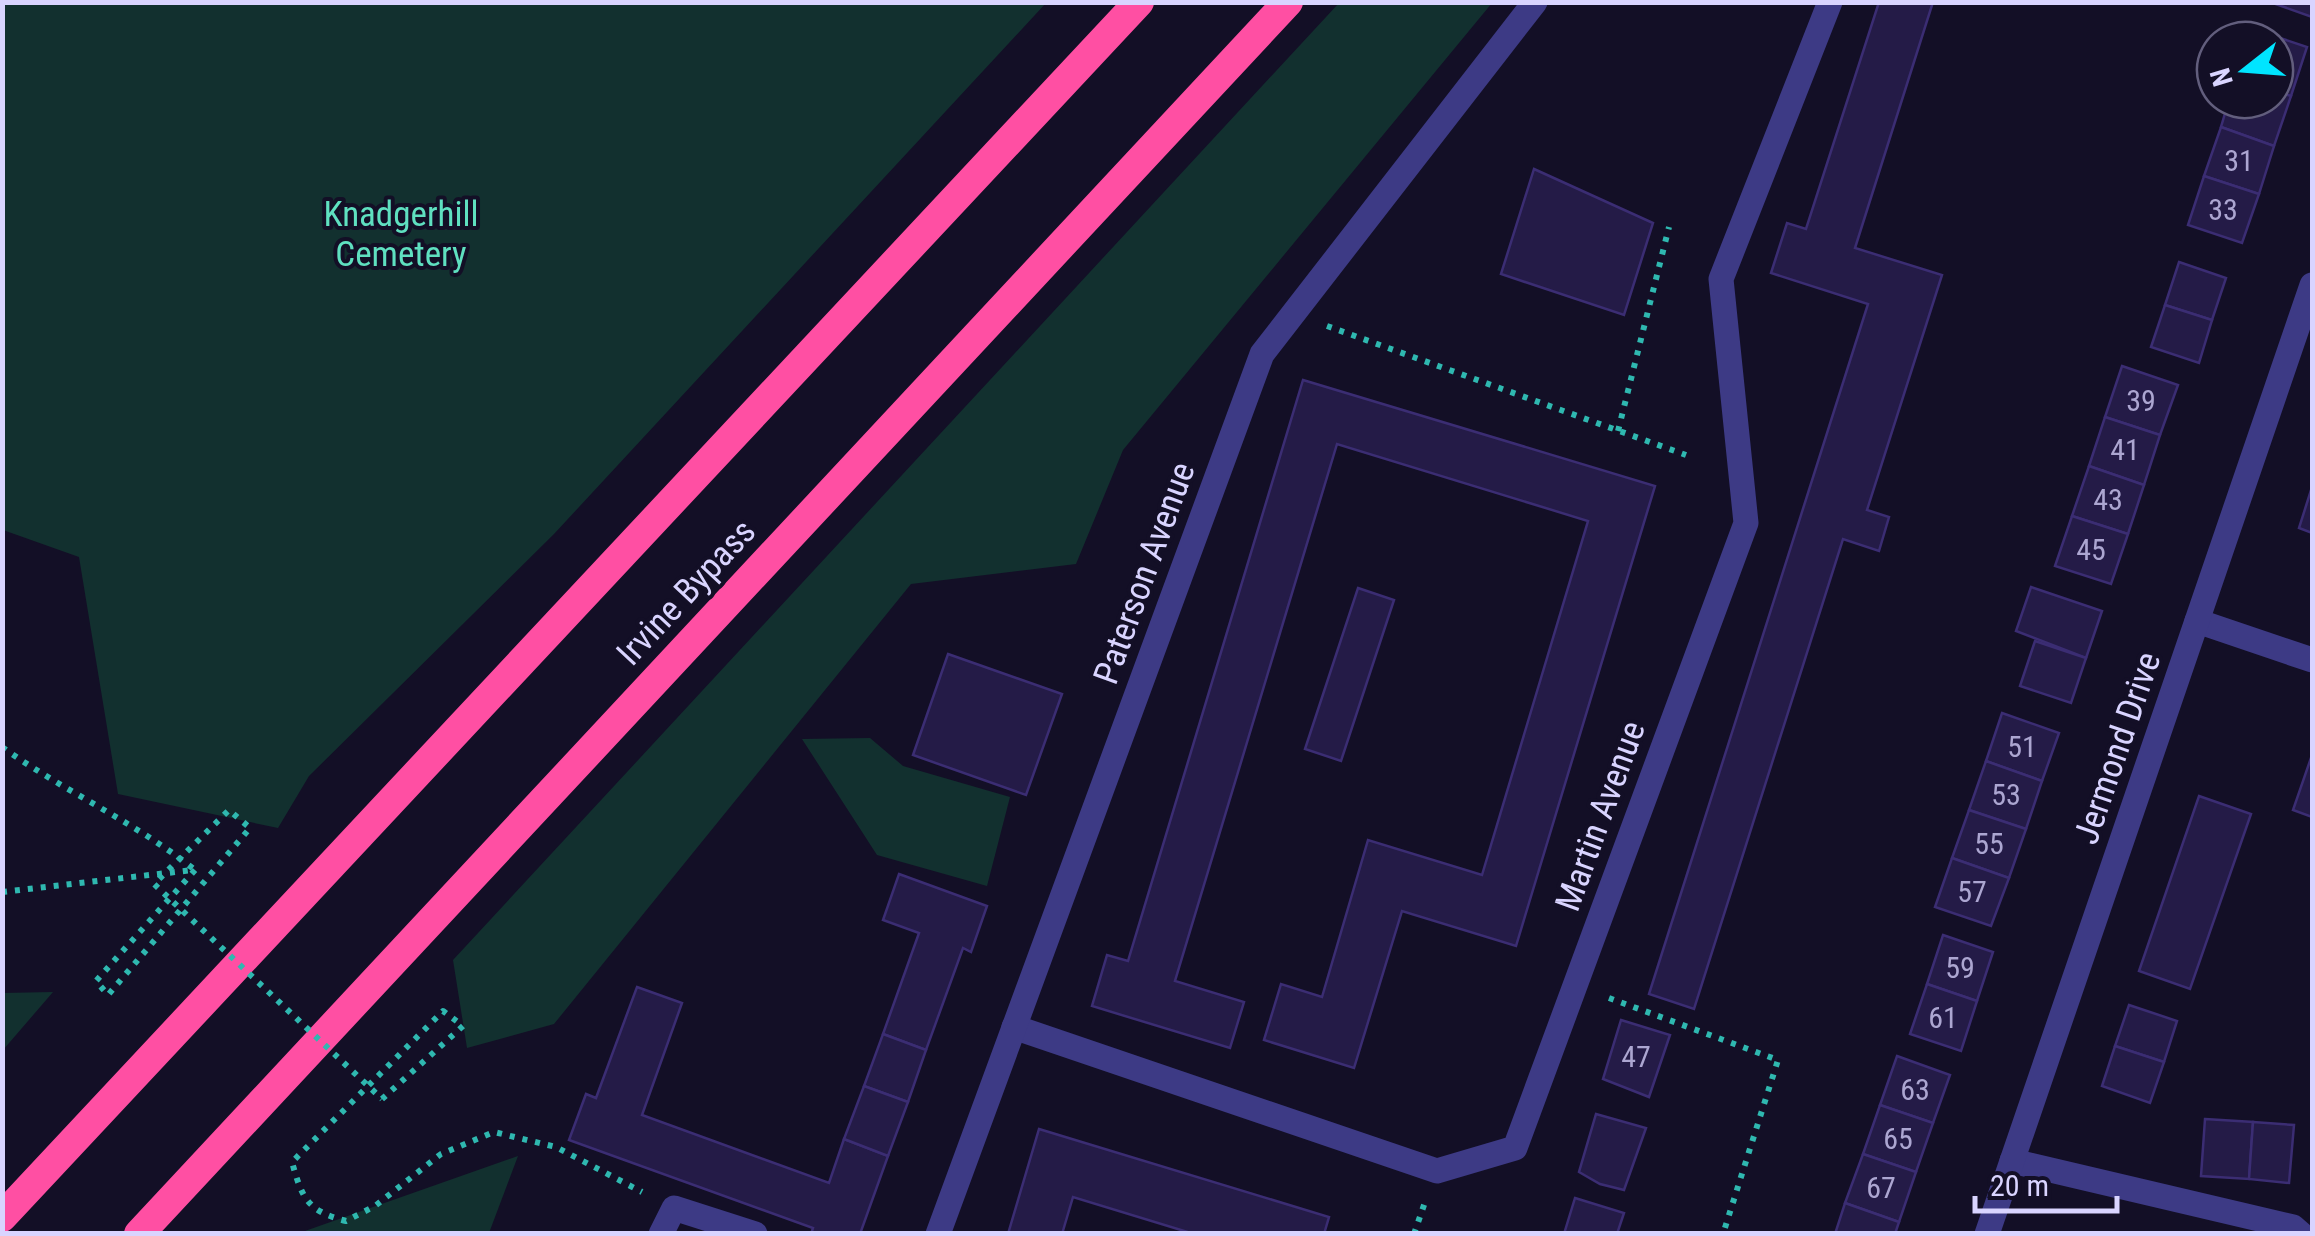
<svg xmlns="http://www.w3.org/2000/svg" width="2315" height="1236" viewBox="0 0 2315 1236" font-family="'Roboto Condensed',sans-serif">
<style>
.green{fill:#12302f}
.building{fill:#241b47;stroke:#3b2d73;stroke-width:2.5}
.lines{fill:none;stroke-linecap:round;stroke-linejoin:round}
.path{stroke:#2fb8b0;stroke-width:6;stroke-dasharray:5 8;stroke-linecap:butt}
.street{stroke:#3d3a85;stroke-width:25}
.highway{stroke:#ff4fa3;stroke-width:30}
.path-bridge{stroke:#2fb8b0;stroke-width:6;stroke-dasharray:5 8;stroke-linecap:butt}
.labels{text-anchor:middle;stroke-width:8;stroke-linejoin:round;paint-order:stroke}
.number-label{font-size:30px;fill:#aca6d1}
.park-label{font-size:35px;fill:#5fe0c0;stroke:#130f26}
.street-label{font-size:35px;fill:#d9d4ff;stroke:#130f26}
</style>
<rect width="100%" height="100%" fill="#130f26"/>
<!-- green -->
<g class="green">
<path d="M3,2h1043v1l-492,531 -245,242 -31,52 -160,-34 -39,-237 -76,-27z"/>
<path d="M1339,3h153l-369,447 -47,114 -165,20 -357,440 -87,24 -14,-88z"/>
<path d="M870,738l33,28 107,31 -23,89 -110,-31 -75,-116z"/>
<path d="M53,992l-50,58v-57z"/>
<path d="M518,1156l-29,77h-191l7,-2z"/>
</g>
<!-- building -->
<g class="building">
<path d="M1879,2h54l-78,246 87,27 -75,235 22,7 -10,34 -36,-12 -149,470 -45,-15 219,-690 -97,-31 16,-50 19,6z"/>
<path d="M2270,2h42v15z"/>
<path d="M2253,29l54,18 -16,49 -16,-5v-51h-26z"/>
<path d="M2275,91l16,5 -17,50 -53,-19 8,-27h46z"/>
<path d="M2221,127l53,19 -15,48 -55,-18z"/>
<path d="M1534,169l119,54 -29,92 -123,-41z"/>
<path d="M2204,176l55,18 -17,49 -54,-18z"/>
<path d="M2179,262l47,16 -14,42 -47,-15z"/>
<path d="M2165,305l47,15 -13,43 -48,-16z"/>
<path d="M2122,366l56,19 -18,50 -55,-18z"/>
<path d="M1303,380l352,106 -139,460 -114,-35 -48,157 -90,-28 17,-56 41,13 46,-157 114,35 106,-354 -251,-77 -162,537 69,21 -14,46 -138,-42 15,-51 21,6z"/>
<path d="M2105,417l55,18 -16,50 -55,-19z"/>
<path d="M2089,466l55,19 -16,49 -56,-18z"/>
<path d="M2312,487v46l-13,-5z"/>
<path d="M2072,516l56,18 -17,50 -56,-18z"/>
<path d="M2031,587l71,24 -16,47 -70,-27z"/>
<path d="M1358,588l36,12 -53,161 -36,-12z"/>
<path d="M2035,641l51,17 -15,45 -51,-17z"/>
<path d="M948,654l114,40 -36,101 -113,-40z"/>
<path d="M2002,713l57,20 -17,48 -56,-20z"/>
<path d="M2312,755v62l-19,-7z"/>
<path d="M1986,761l56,20 -16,48 -57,-19z"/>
<path d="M2199,796l52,18 -61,175 -51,-18z"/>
<path d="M1969,810l57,19 -17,49 -57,-20z"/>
<path d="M1952,858l57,20 -18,48 -56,-19z"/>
<path d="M899,874l88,32 -16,46 -8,-4 -37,102 -43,-16 36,-101 -36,-13z"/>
<path d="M1943,935l50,17 -16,49 -50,-17z"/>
<path d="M1927,984l50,17 -16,50 -51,-17z"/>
<path d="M637,987l45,16 -40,112 187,68 15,-44 44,17 -28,78h-49l2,-6 -244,-88 17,-46 10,4z"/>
<path d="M2129,1005l48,16 -13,41 -49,-16z"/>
<path d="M1621,1020l49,15 -21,62 -46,-18z"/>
<path d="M883,1034l43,16 -18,52 -44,-16z"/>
<path d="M2115,1046l49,16 -14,41 -48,-17z"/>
<path d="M1897,1056l53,19 -17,48 -53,-18z"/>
<path d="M864,1086l44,16 -20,54 -44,-17z"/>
<path d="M1880,1105l53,18 -17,49 -53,-18z"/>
<path d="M1596,1114l50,14 -22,62 -24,-6 -21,-12z"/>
<path d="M2205,1119l48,3 -4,57 -48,-3z"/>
<path d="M2253,1122l41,3 -5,58 -40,-4z"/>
<path d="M1039,1129l290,88 -5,17h-130l-121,-37 -11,37h-54z"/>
<path d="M1863,1154l53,18 -17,50 -54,-19z"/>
<path d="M1575,1198l49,15 -7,21h-53z"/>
<path d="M1845,1203l54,19 -4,12h-60z"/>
</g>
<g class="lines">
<!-- path -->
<g class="path">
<path d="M1327,326l359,129"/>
<path d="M1618,431l51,-204"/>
<path d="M2,747c63,45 133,75 193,123"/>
<path d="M2,892l191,-22"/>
<path d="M1609,998l169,62 -55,174"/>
<path d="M382,1099l81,-73 -20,-15 -151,151c10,36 15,49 54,59l29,-15 66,-52 53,-22 62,15 86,45"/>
<path d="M1414,1234l11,-32"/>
</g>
<!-- street -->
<g class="street">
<path d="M2197,621l115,39"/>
<path d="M1014,1027l423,144 78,-23 231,-625 -25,-244 109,-277"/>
<path d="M2012,1161l281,66 8,7"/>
<path d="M661,1234l13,-26 81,26"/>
<path d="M938,1234l324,-880 273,-352"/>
<path d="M1987,1234l325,-949"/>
</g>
<!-- highway -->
<g class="highway">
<path d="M2,1217l1137,-1215"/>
<path d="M139,1234l1149,-1232"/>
</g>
<!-- path-bridge -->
<path class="path-bridge" d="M195,870l-99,111 12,14 142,-167 -21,-18 -75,74 228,215"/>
</g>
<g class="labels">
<!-- number labels -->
<g class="number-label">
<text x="2239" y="171">31</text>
<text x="2223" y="220">33</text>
<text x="2141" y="411">39</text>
<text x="2125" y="460">41</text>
<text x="2108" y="510">43</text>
<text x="2091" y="560">45</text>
<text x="2022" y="757">51</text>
<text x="2006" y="805">53</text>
<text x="1989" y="854">55</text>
<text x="1972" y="902">57</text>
<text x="1960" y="978">59</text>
<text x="1943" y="1028">61</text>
<text x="1636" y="1067">47</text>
<text x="1915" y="1100">63</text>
<text x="1898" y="1149">65</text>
<text x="1881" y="1198">67</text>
</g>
<!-- park labels -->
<g class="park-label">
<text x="401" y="226">Knadgerhill<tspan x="401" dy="40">Cemetery</tspan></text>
</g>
<!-- street labels -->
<g class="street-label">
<text transform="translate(1144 573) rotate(-70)" y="12">Paterson Avenue</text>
<text transform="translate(686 592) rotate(-47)" y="12">Irvine Bypass</text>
<text transform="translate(2117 748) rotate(-71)" y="12">Jermond Drive</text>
<text transform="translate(1600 816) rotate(-70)" y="12">Martin Avenue</text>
</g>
</g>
<!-- border -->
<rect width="2315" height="1236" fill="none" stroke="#d9d4ff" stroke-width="10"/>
<!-- north arrow -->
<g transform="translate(2245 70) rotate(253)"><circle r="48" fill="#130f26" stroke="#625e7d" stroke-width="2.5"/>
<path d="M0-8L18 38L0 25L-18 38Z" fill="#00e5ff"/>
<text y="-15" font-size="28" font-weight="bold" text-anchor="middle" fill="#d9d4ff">N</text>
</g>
<!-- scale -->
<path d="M1975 1196v15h142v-15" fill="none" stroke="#d9d4ff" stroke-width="5"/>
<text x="1990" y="1196" font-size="30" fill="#d9d4ff" stroke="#130f26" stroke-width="8" paint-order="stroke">20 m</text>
</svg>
